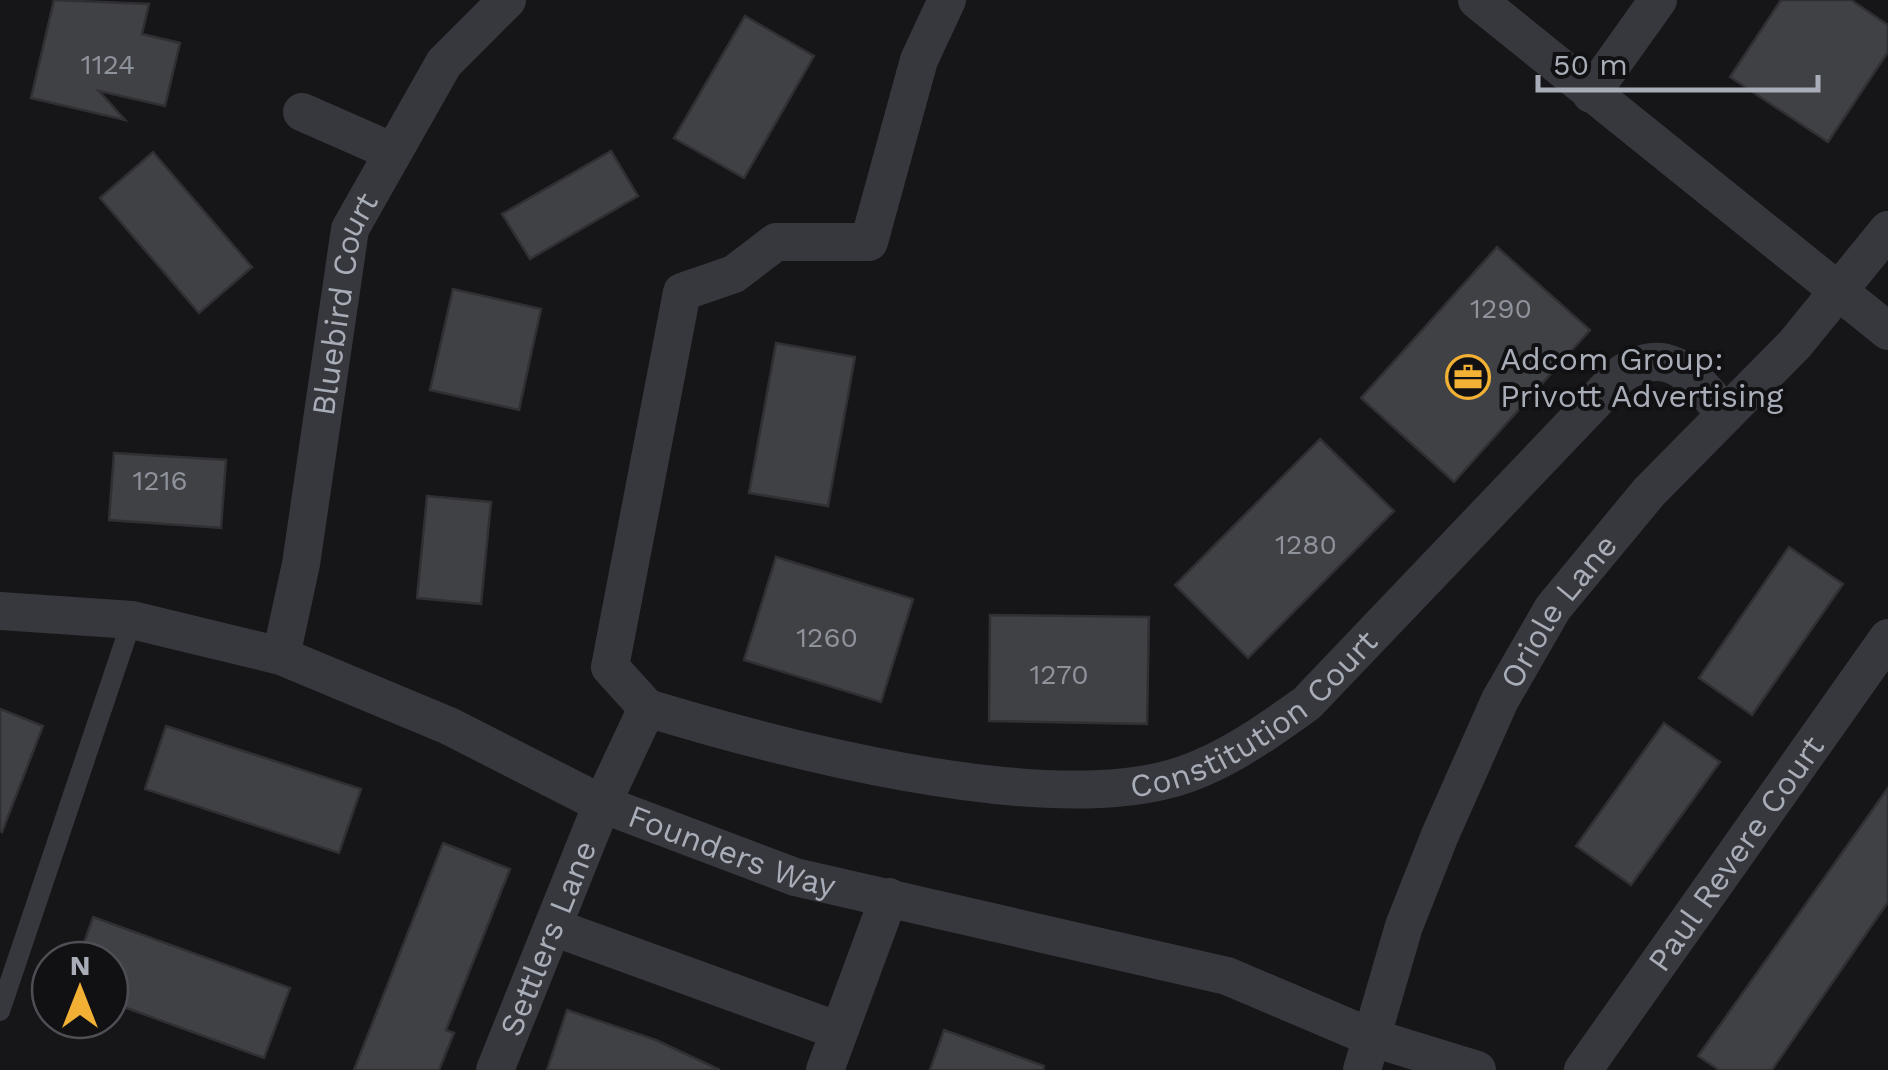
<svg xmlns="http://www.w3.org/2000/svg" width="1888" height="1070" viewBox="0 0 1888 1070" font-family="'Work Sans',sans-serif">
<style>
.building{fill:#404145;stroke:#303034;stroke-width:2.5}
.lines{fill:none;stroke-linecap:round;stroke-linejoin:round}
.lane{stroke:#37383d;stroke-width:20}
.street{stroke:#37383d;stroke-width:38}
.labels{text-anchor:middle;stroke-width:8;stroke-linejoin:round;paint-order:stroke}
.number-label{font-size:28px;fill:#8e929b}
.street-label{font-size:32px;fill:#a8adb8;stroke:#111113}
.poi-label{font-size:32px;fill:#a8adb8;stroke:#111113;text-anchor:start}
</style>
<rect width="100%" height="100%" fill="#161618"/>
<!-- building -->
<g class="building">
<path d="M54,0l95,4 -7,30 38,9 -15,63 -66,-15 26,29 -94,-22z"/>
<path d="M1781,0h70l37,25v27l-60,90 -98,-65z"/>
<path d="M745,16l69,40 -70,122 -70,-40z"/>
<path d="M611,151l27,45 -108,63 -28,-45z"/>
<path d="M153,152l99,115 -53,46 -99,-115z"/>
<path d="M1497,247l93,83 -136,152 -93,-84z"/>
<path d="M453,289l88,20 -22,101 -89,-20z"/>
<path d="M776,343l79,14 -27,149 -79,-13z"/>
<path d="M1320,439l74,72 -146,147 -73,-73z"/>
<path d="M114,453l112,7 -5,68 -112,-8z"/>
<path d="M427,496l64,6 -10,102 -64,-6z"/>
<path d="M1789,547l54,37 -91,131 -53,-37z"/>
<path d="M776,557l137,42 -32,103 -137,-42z"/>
<path d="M990,615l159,2 -2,107 -158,-3z"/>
<path d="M0,709l43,17 -41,106 -2,-1z"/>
<path d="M1664,723l56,39 -89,123 -55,-39z"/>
<path d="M166,726l195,63 -22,64 -194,-64z"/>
<path d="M1888,788v114l-116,168h-53l-21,-14z"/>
<path d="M443,843l67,26 -64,161 8,3 -15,37h-85z"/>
<path d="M93,917l197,71 -26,70 -154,-56v-42h-32z"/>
<path d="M567,1010l89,30 64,30h-173z"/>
<path d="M944,1030l100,36 -1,4h-113z"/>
</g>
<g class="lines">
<!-- lane -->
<path class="lane" d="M0,1011l132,-391"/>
<!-- street -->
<g class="street">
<path d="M1477,0l411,331"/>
<path d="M1591,94l67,-94"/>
<path d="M302,112l91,40"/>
<path id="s1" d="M0,611l132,9 149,36 168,70 153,78 193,73 432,99 146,62 104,32"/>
<path id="s2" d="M281,656l20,-92 49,-335 94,-166 63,-63"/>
<path id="s3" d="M647,708c135,41 382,106 519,72 50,-12 100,-47 141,-77l313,-328c51,-34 73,4 106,39"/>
<path d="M553,927l286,104"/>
<path id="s4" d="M495,1070l107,-266 45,-96 -37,-41 72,-375 52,-18 42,-32h93l50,-182 28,-60"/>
<path d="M825,1070l64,-173"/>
<path id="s5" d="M1362,1070l42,-144 36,-91 60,-135 53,-92 96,-116 146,-148 93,-114"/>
<path id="s6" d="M1583,1070l305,-432"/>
</g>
</g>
<!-- icons -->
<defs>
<g id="office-ring" transform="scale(2.25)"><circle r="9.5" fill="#111113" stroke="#f2b134" stroke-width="1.5"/><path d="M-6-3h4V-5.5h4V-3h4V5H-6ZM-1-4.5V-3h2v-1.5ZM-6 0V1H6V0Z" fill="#f2b134"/></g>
</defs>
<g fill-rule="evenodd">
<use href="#office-ring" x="1468" y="377"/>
</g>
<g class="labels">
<!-- number labels -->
<g class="number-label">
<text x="108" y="74">1124</text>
<text x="1501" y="318">1290</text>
<text x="160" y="490">1216</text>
<text x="1306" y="554">1280</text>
<text x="827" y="647">1260</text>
<text x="1059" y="684">1270</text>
</g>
<!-- street labels -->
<g class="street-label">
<text dy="11" stroke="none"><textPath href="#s2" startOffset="358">Bluebird Court</textPath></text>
<text dy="11" stroke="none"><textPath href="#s5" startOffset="502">Oriole Lane</textPath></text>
<text dy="11" stroke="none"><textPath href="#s3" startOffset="638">Constitution Court</textPath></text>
<text dy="11" stroke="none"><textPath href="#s1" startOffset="778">Founders Way</textPath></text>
<text dy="11" stroke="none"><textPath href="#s6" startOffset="265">Paul Revere Court</textPath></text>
<text dy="11" stroke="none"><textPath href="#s4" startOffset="142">Settlers Lane</textPath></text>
</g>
<!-- poi labels -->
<g class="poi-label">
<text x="1500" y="370">Adcom Group:<tspan x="1500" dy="37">Privott Advertising</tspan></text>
</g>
</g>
<!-- north arrow -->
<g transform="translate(80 990)"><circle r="48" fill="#111113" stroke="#4d4f55" stroke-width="2.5"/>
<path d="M0-8L18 38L0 25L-18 38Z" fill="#f2b134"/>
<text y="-15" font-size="28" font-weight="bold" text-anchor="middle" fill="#a8adb8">N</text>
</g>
<!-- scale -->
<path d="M1538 75v15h280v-15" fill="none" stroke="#a8adb8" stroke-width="5"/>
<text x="1553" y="75" font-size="30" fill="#a8adb8" stroke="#111113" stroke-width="8" paint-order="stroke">50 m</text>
</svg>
